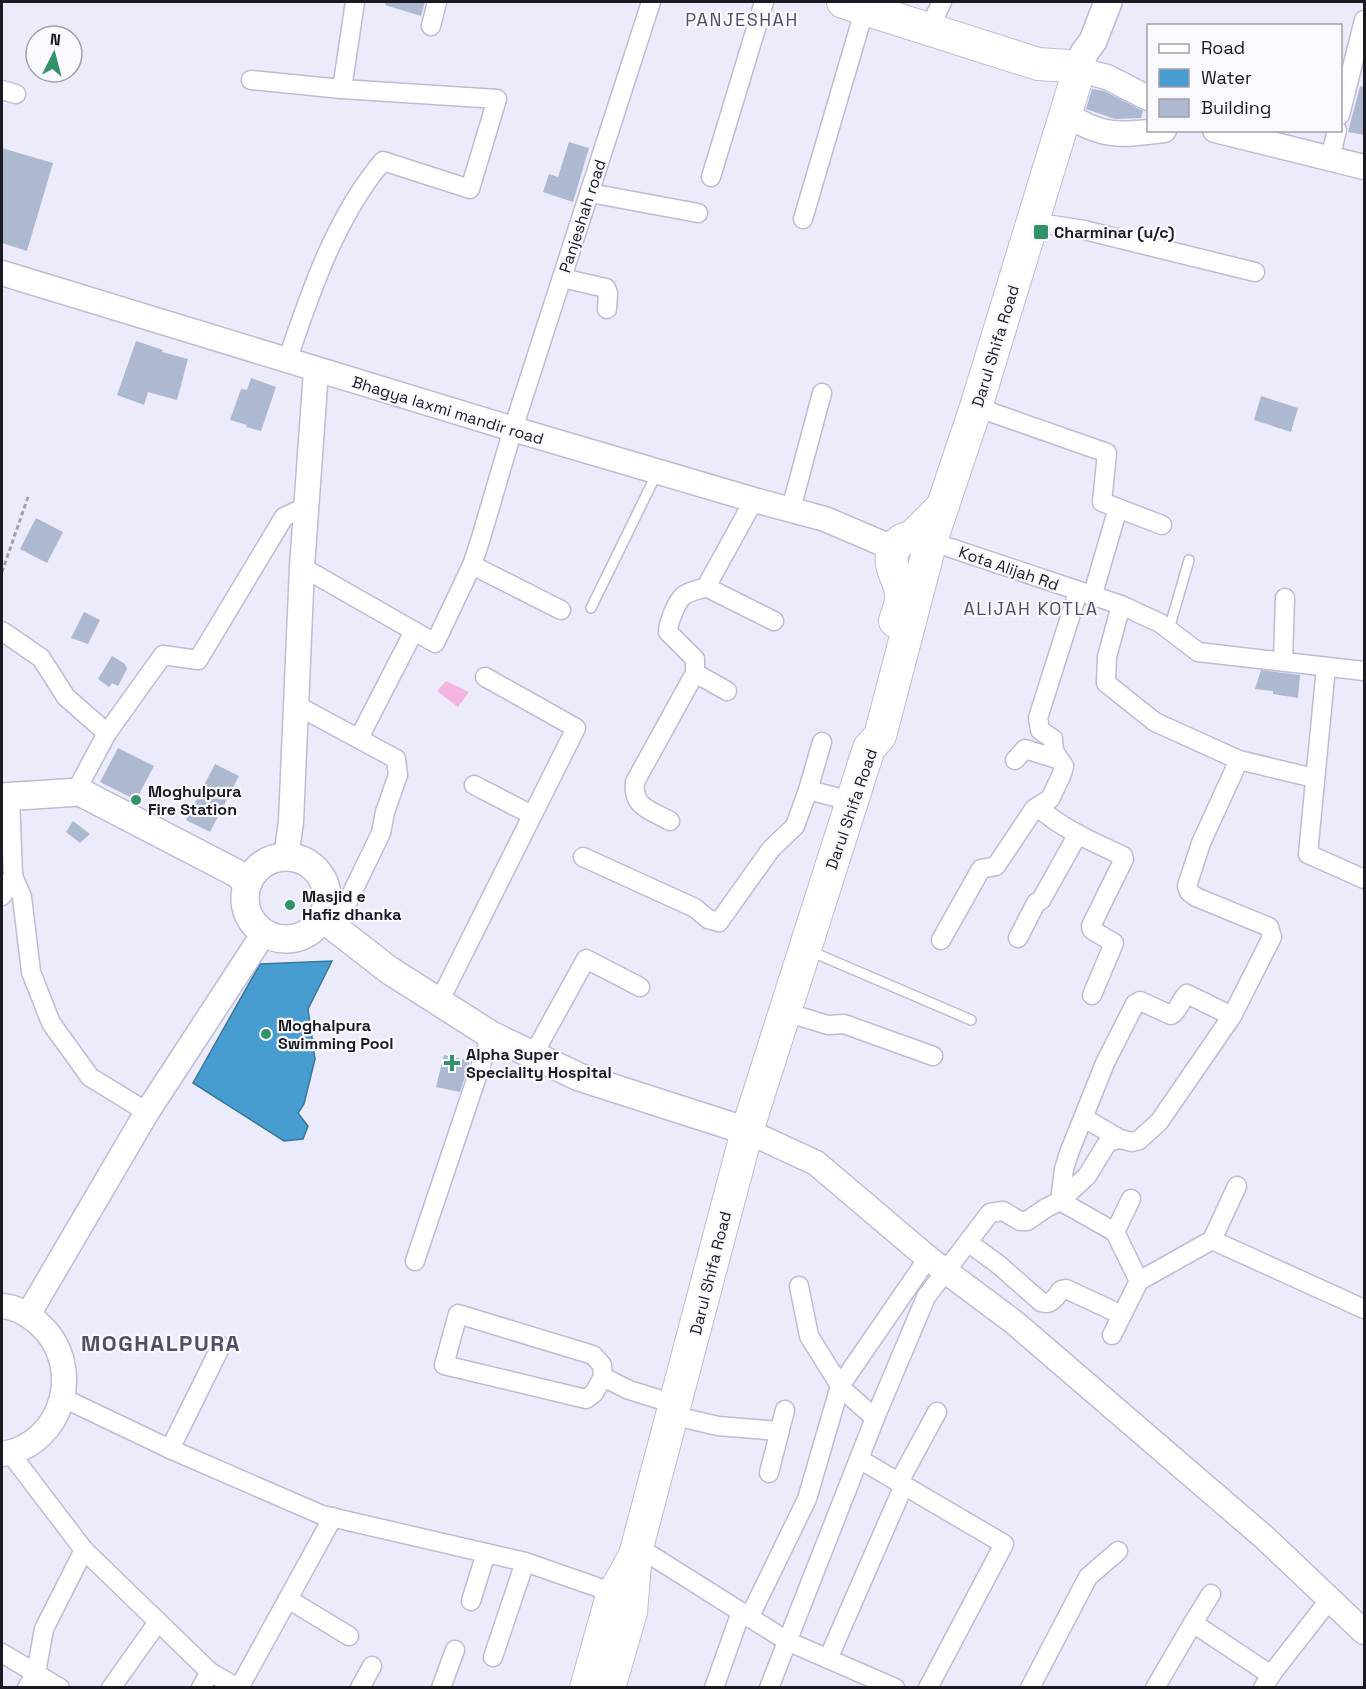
<svg xmlns="http://www.w3.org/2000/svg" width="1366" height="1689" viewBox="0 0 1366 1689" font-family="'Space Grotesk',sans-serif">
<style>
.green{fill:#f4b3e1}
.water{fill:#479dcf;stroke:#3a769b;stroke-width:1.5}
.building{fill:#acb9d0}
.lines{fill:none;stroke-linecap:round;stroke-linejoin:round}
.lane-casing{stroke:#bdbbd6;stroke-width:12}
.street-casing{stroke:#bdbbd6;stroke-width:21}
.secondary-casing{stroke:#bdbbd6;stroke-width:27}
.primary-casing{stroke:#bdbbd6;stroke-width:30}
.highway-casing{stroke:#bdbbd6;stroke-width:34}
.path{stroke:#a1a1ae;stroke-width:3;stroke-dasharray:4.5 3;stroke-linecap:butt}
.lane{stroke:#fff;stroke-width:9}
.street{stroke:#fff;stroke-width:18}
.secondary{stroke:#fff;stroke-width:24}
.primary{stroke:#fff;stroke-width:27}
.highway{stroke:#fff;stroke-width:32}
.poi-dot{fill:#32926a;stroke:#f9f9ff;stroke-width:2}
.labels{text-anchor:middle;stroke-width:4.5;stroke-linejoin:round;paint-order:stroke}
.street-label{font-size:16px;fill:#1a1a23;stroke:#f9f9ff}
.poi-label{font-size:16px;font-weight:bold;fill:#1a1a23;stroke:#f9f9ff;text-anchor:start}
.neighbourhood-label{font-size:18px;letter-spacing:1.5px;fill:#504e65;stroke:#f9f9ff}
.district-label{font-size:22px;font-weight:bold;letter-spacing:1.5px;fill:#504e65;stroke:#f9f9ff}
</style>
<rect width="100%" height="100%" fill="#ebebfb"/>
<!-- green -->
<path class="green" d="M446,681l23,11 -11,15 -21,-16z"/>
<!-- water -->
<path class="water" d="M332,961l-24,48 7,50 -11,45 -6,9 10,13 -5,13 -19,2 -91,-58 67,-119z"/>
<!-- building -->
<g class="building">
<path d="M386,2h39l-4,14 -36,-11z"/>
<path d="M1360,86l5,1v48l-17,-3z"/>
<path d="M1092,89l12,2 39,20 -2,7 -26,1 -29,-10z"/>
<path d="M569,142l20,6 -16,54 -30,-10 6,-18 9,3z"/>
<path d="M2,148l51,15 -26,88 -25,-8z"/>
<path d="M136,341l27,9 -1,2 26,7 -11,41 -29,-8 -4,13 -27,-10z"/>
<path d="M251,378l25,9 -15,44 -15,-4 1,-2 -17,-5 11,-31 6,1z"/>
<path d="M1261,396l37,12 -7,24 -37,-12z"/>
<path d="M36,518l27,14 -16,31 -27,-14z"/>
<path d="M84,612l16,8 -12,24 -17,-6z"/>
<path d="M112,656l13,8 2,5 -9,17 -6,-3 -3,4 -11,-8z"/>
<path d="M1261,670l39,5 -2,23 -25,-4v-3l-18,-2z"/>
<path d="M118,748l36,18 -18,34 -36,-18z"/>
<path d="M215,764l24,12 -29,56 -24,-12z"/>
<path d="M73,821l17,13 -10,9 -14,-11z"/>
<path d="M444,1055l26,6 -10,31 -24,-5z"/>
</g>
<g class="lines">
<!-- lane casing -->
<g class="lane-casing">
<g id="lane">
<path d="M591,608l66,-135"/>
<path d="M1169,629l20,-69"/>
<path d="M810,951l161,69"/>
</g>
</g>
<!-- street casing -->
<g class="street-casing">
<g id="street">
<path d="M431,26l6,-24"/>
<path d="M929,28l13,-26"/>
<path d="M251,80l91,9"/>
<path d="M2,90l14,4"/>
<path d="M1340,115l24,-95"/>
<path d="M1330,159l7,-29"/>
<path d="M711,177l53,-175"/>
<path d="M590,193l108,20"/>
<path d="M803,219l62,-211"/>
<path d="M1033,222l51,8 171,42"/>
<path d="M562,278l44,10 2,5 -1,16"/>
<path d="M287,361c23,-68 49,-145 96,-200l87,28 27,-90 -155,-10 13,-87"/>
<path d="M976,407l131,46 -5,49 60,23"/>
<path d="M754,500l-48,87 68,34"/>
<path d="M791,509l31,-116"/>
<path d="M924,539l197,66 39,18 38,29 166,19"/>
<path d="M472,565l89,45"/>
<path d="M302,567l133,76 37,-78 8,-24 33,-112 138,-427"/>
<path d="M706,587c-7,3 -17,4 -23,9 -7,7 -15,27 -15,36l27,27v14l32,18"/>
<path d="M1092,597l26,-89"/>
<path d="M1121,605l-14,52 -1,26 49,39 84,38 75,18"/>
<path d="M2,631l39,27 25,39 41,36"/>
<path d="M1283,661l2,-63"/>
<path d="M1326,667l-18,187 56,25"/>
<path d="M296,705l100,54 2,16 -13,37 -4,21 -46,95"/>
<path d="M359,738l55,-107"/>
<path d="M1015,760l10,-11 32,10"/>
<path d="M474,785l58,30"/>
<path d="M808,790l14,-48"/>
<path d="M76,791l31,-58 56,-78 35,5 86,-143 23,-11"/>
<path d="M1038,807c24,22 55,35 85,49l1,3 -33,67 1,4 22,13 -22,52"/>
<path d="M670,821c-20,-11 -38,-14 -35,-39l60,-109"/>
<path d="M583,857l112,51 13,11 11,3 52,-73 24,-23 13,-36 43,11"/>
<path d="M13,876l9,21 9,75 20,51 39,54 57,35"/>
<path d="M2,896l11,-20 -3,-79"/>
<path d="M1018,938l18,-35 5,-3 37,-66"/>
<path d="M941,940l40,-71 15,-3 38,-57 16,-10 12,-25 2,-8 -10,-15 -1,-12 -13,-9 -2,-12 40,-126"/>
<path d="M439,1002l137,-274 -91,-51"/>
<path d="M785,1012l43,13 16,-1 89,32"/>
<path d="M533,1055l53,-96 54,28"/>
<path d="M1084,1118l36,21"/>
<path d="M1115,1232l16,-33"/>
<path d="M1212,1240l25,-54"/>
<path d="M969,1243l30,22 42,37c10,4 15,-5 20,-12l5,-1 56,26"/>
<path d="M415,1261l76,-226"/>
<path d="M1139,1281l73,-41 152,69"/>
<path d="M799,1286l10,50 33,53 33,29"/>
<path d="M1112,1335l27,-54 -24,-49 -55,-31 4,-32 5,-16 36,-90 30,-59 5,-3 31,14c8,-4 9,-15 16,-21l45,22"/>
<path d="M603,1377l-1,-12 -9,-10 -135,-41 -14,51 142,34 8,-6 9,-16 26,13 39,12"/>
<path d="M63,1398l107,51 152,66 203,47 89,31"/>
<path d="M671,1415l47,11 61,5"/>
<path d="M170,1449l51,-103"/>
<path d="M10,1453l74,97 126,122 28,16"/>
<path d="M859,1459l145,85 -76,144"/>
<path d="M769,1473l16,-63"/>
<path d="M899,1482l38,-70"/>
<path d="M638,1547l149,94 108,47"/>
<path d="M1211,1594l-18,29 78,52"/>
<path d="M288,1599l61,37"/>
<path d="M471,1601l15,-48"/>
<path d="M749,1618l58,-119 33,-113 88,-128"/>
<path d="M2,1653l58,35"/>
<path d="M493,1657l32,-95"/>
<path d="M828,1659l76,-174"/>
<path d="M27,1688l9,-15 8,-44 40,-79"/>
<path d="M111,1688l47,-66"/>
<path d="M201,1688l9,-16"/>
<path d="M239,1688l94,-171"/>
<path d="M360,1688l12,-22"/>
<path d="M441,1688l14,-38"/>
<path d="M714,1688l27,-76"/>
<path d="M769,1688l106,-270 51,-121 64,-84 13,-2 17,10h7l19,-13 14,-7 27,-25 19,-31 5,-4 9,-2 12,3 7,-2 20,-18 73,-106 40,-79 -3,-10 -73,-30 -7,-5 -2,-6 14,-43 38,-83"/>
<path d="M1030,1688l58,-111 30,-26"/>
<path d="M1155,1688l38,-65"/>
<path d="M1263,1688l10,-16 57,-73"/>
</g>
</g>
<!-- secondary casing -->
<g class="secondary-casing">
<g id="secondary">
<path d="M1079,70l28,7 41,21"/>
<path d="M1066,114c38,25 56,21 98,16"/>
<path d="M1215,130l149,37"/>
<path d="M2,273l511,156 241,71 71,19 68,29"/>
<path d="M286,857l5,-35 11,-255 14,-196"/>
<path d="M747,1131l69,32 112,95 87,65 250,215 99,94"/>
<path d="M2,1306c14,1 26,8 36,17 48,41 26,122 -36,131"/>
<path d="M28,1315l119,-203 117,-179"/>
</g>
</g>
<!-- primary casing -->
<g class="primary-casing">
<g id="primary">
<path d="M1079,70l5,-17 9,-12 15,-39"/>
<path d="M2,797l78,-5 156,81 12,10"/>
<circle cx="286" cy="898" r="41"/>
<path d="M322,918l67,52 102,65 88,42 168,54"/>
</g>
</g>
<!-- highway casing -->
<g class="highway-casing">
<g id="highway">
<path d="M895,621c2,-7 6,-15 6,-23 1,-21 -14,-25 -8,-50l9,-8 11,-4 27,-27"/>
<path d="M586,1688l25,-89 24,-44 112,-424 122,-383 11,-12 51,-195 45,-134 103,-337 -10,-4 -31,-2 -195,-62"/>
<path d="M609,1688l22,-76 4,-47"/>
</g>
</g>
<!-- path -->
<path class="path" d="M2,572l27,-78"/>
<!-- lane -->
<use href="#lane" class="lane"/>
<!-- street -->
<use href="#street" class="street"/>
<!-- secondary -->
<use href="#secondary" class="secondary"/>
<!-- primary -->
<use href="#primary" class="primary"/>
<!-- highway -->
<use href="#highway" class="highway"/>
</g>
<!-- markers -->
<g class="poi-dot">
<rect x="1033" y="224" width="16" height="16" rx="3"/>
<circle cx="136" cy="800" r="6"/>
<circle cx="290" cy="905" r="6"/>
<circle cx="266" cy="1034" r="6"/>
<path d="M449 1054h6v6h6v6h-6v6h-6v-6h-6v-6h6z"/>
</g>
<g class="labels">
<!-- street labels -->
<g class="street-label">
<text transform="translate(582 216) rotate(-72)" y="6">Panjeshah road</text>
<text transform="translate(995 346) rotate(-73)" y="6">Darul Shifa Road</text>
<text transform="translate(448 410) rotate(17)" y="6">Bhagya laxmi mandir road</text>
<text transform="translate(1009 568) rotate(19)" y="6">Kota Alijah Rd</text>
<text transform="translate(851 809) rotate(-71)" y="6">Darul Shifa Road</text>
<text transform="translate(710 1273) rotate(-76)" y="6">Darul Shifa Road</text>
</g>
<!-- poi labels -->
<g class="poi-label">
<text x="1054" y="238">Charminar (u/c)</text>
<text x="148" y="797">Moghulpura<tspan x="148" dy="18">Fire Station</tspan></text>
<text x="302" y="902">Masjid e<tspan x="302" dy="18">Hafiz dhanka</tspan></text>
<text x="278" y="1031">Moghalpura<tspan x="278" dy="18">Swimming Pool</tspan></text>
<text x="466" y="1060">Alpha Super<tspan x="466" dy="18">Speciality Hospital</tspan></text>
</g>
<!-- neighbourhood labels -->
<g class="neighbourhood-label">
<text x="742" y="26">PANJESHAH</text>
<text x="1031" y="615">ALIJAH KOTLA</text>
</g>
<!-- district labels -->
<g class="district-label">
<text x="161" y="1351">MOGHALPURA</text>
</g>
</g>
<!-- border -->
<rect width="1366" height="1689" fill="none" stroke="#1a1a23" stroke-width="6"/>
<!-- legend -->
<rect x="1147" y="24" width="195" height="108" fill="#f9f9ff" stroke="#a0a0a7" stroke-width="1.5"/>
<rect x="1159" y="44" width="30" height="9" fill="#ffffff" stroke="#a0a0a7" stroke-width="1.5"/>
<text x="1201" y="54" font-size="18" fill="#1a1a23">Road</text>
<rect x="1159" y="69" width="30" height="18" fill="#479dcf" stroke="#a0a0a7" stroke-width="1.5"/>
<text x="1201" y="84" font-size="18" fill="#1a1a23">Water</text>
<rect x="1159" y="99" width="30" height="18" fill="#acb9d0" stroke="#a0a0a7" stroke-width="1.5"/>
<text x="1201" y="114" font-size="18" fill="#1a1a23">Building</text>
<!-- north arrow -->
<g transform="translate(54 54) rotate(6)"><circle r="28" fill="#f9f9ff" stroke="#a0a0a7" stroke-width="1.5"/>
<path d="M0-4.5L10 22L0 15L-10 22Z" fill="#32926a"/>
<text y="-9" font-size="16" font-weight="bold" text-anchor="middle" fill="#1a1a23">N</text>
</g>
</svg>
